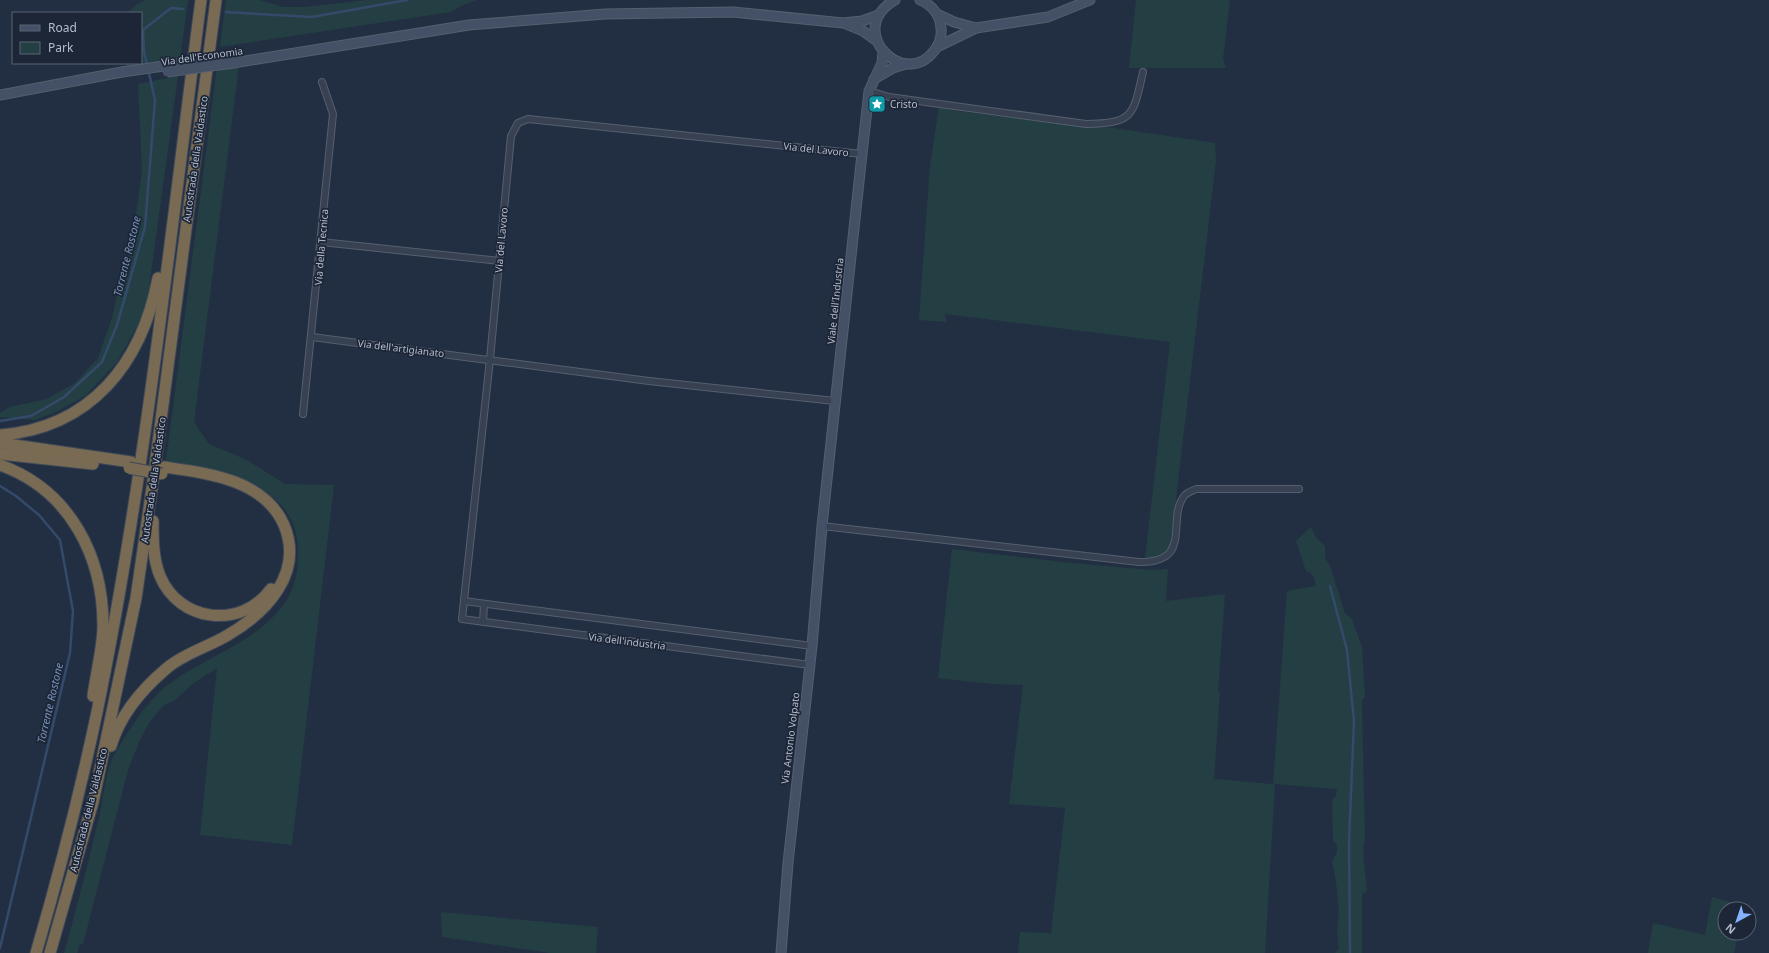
<svg xmlns="http://www.w3.org/2000/svg" width="1769" height="953" viewBox="0 0 1769 953" font-family="'Noto Sans',sans-serif">
<style>
.green{fill:#243f43}
.lines{fill:none;stroke-linecap:round;stroke-linejoin:round}
.stream{stroke:#344a6b;stroke-width:2.5}
.street-casing{stroke:#555f6f;stroke-width:8}
.secondary-casing{stroke:#555f6f;stroke-width:11}
.highway-casing{stroke:#3f4959;stroke-width:13}
.street{stroke:#374152;stroke-width:6}
.secondary{stroke:#445065;stroke-width:9}
.highway{stroke:#796b53;stroke-width:11}
.secondary-bridge-casing{stroke:#555f6f;stroke-width:11;stroke-linecap:butt}
.highway-bridge-casing{stroke:#3f4959;stroke-width:13;stroke-linecap:butt}
.secondary-bridge{stroke:#445065;stroke-width:9}
.highway-bridge{stroke:#796b53;stroke-width:11}
.labels{text-anchor:middle;stroke-width:3.5;stroke-linejoin:round;paint-order:stroke}
.street-label{font-size:10px;fill:#b4bccc;stroke:#1c2637}
.poi-label{font-size:10px;fill:#b4bccc;stroke:#1c2637;text-anchor:start}
.water-label{font-size:11px;font-style:italic;fill:#7891b7;stroke:#1c2637}
</style>
<rect width="100%" height="100%" fill="#222f42"/>
<!-- green -->
<g class="green">
<path d="M146,0h42l-8,59 -53,10 -1,-6h15v-50h-13l9,-9z"/>
<path d="M226,0h34l23,7h22l62,-7h110l-16,6 -10,6 -231,35z"/>
<path d="M1136,0h94l-7,59 3,9h-97z"/>
<path d="M239,65l-45,357 15,22 38,16 38,24 49,1 -42,360 -92,-10 17,-167 -26,17 -17,16 -10,4 -15,18 -10,19 -11,28 -45,174h-3l-3,9h-13c13,-46 25,-93 36,-140 3,-14 7,-47 14,-58 16,-26 33,-56 58,-73 35,-26 80,-38 108,-73 13,-15 18,-33 18,-53 3,-73 -76,-85 -132,-95l51,-394z"/>
<path d="M178,76l-32,234 -29,52 -32,34 -31,17 -20,7 -34,-3v-4l10,-6 37,-8 28,-16 23,-25 14,-40 8,-36 12,-38 10,-73 -4,-87z"/>
<path d="M939,106l18,5 132,17 11,-2 115,17 1,18 -46,388 -10,10 -15,-1 25,-216 -225,-28 2,8 -28,-2 11,-155z"/>
<path d="M1311,527l6,12 8,7v12l5,8 15,47 7,6 10,28 3,50 -3,3v6l3,133c-4,17 1,34 2,52l-5,3v59h-27l4,-5 -2,-17 2,-21 -3,-28 -4,-21 5,-9v-6l-4,-6 -1,-36 1,-5 3,-3 1,-7 -62,-5 -10,169h-247l2,-21 31,1 14,-125 -56,-4 14,-119 -31,-1 -54,-6 14,-129 120,14 79,7 17,-1 -2,32 59,-7 -7,97h2l-6,88 59,5 14,-193 29,-5c-1,-7 -3,-13 -10,-15l-10,-30z"/>
<path d="M1712,897l30,8v4h-17v24h13l-4,20h-86l5,-30 52,12z"/>
<path d="M441,912l157,15 -2,26h-46l-108,-16z"/>
</g>
<g class="lines">
<!-- stream -->
<g class="stream">
<path d="M226,12l86,5 95,-17"/>
<path d="M0,421l31,-5 33,-19 38,-35 15,-37 28,-98 10,-127 -11,-49 -1,-21 28,-22 12,1"/>
<path d="M0,486l16,10 23,19 21,25 13,71 -3,42 -70,295"/>
<path d="M1330,586l17,64 7,71 -5,120 1,112"/>
</g>
<!-- street casing -->
<g class="street-casing">
<g id="street">
<path d="M869,91l20,6 197,27c48,-1 47,-8 57,-52"/>
<path d="M321,242l179,19"/>
<path d="M312,337l337,44 186,20"/>
<path d="M303,414l30,-300 -11,-32"/>
<path d="M822,526l317,36c56,1 26,-44 46,-67 3,-3 7,-4 11,-6h103"/>
<path d="M464,601l348,45"/>
<path d="M483,622l1,-18"/>
<path d="M810,665l-348,-46 28,-260 21,-223 7,-13 10,-4 334,35"/>
</g>
</g>
<!-- secondary casing -->
<g class="secondary-casing">
<g id="secondary">
<path d="M895,0c-51,29 8,91 39,51 5,-6 8,-15 7,-23 -1,-13 -9,-23 -21,-28"/>
<path d="M937,14l17,8 22,6"/>
<path d="M846,24l17,7 14,10"/>
<path d="M937,47l39,-19 72,-11 42,-17"/>
<path d="M233,63l236,-38 136,-11 128,-2 110,11 19,-2 17,-6"/>
<path d="M874,79l19,-11 13,-4"/>
<path d="M0,95l122,-23"/>
<path d="M781,953l7,-90 24,-217 10,-120 40,-372 7,-63 13,-28 1,-11"/>
</g>
</g>
<!-- highway casing -->
<g class="highway-casing">
<g id="highway">
<path d="M0,435c91,-7 142,-72 158,-157"/>
<path d="M0,443l131,19"/>
<path d="M0,454l93,10"/>
<path d="M0,465c70,25 104,92 103,164 -1,22 -7,45 -10,67"/>
<path d="M153,521c0,18 0,38 7,55 19,46 81,54 111,13"/>
<path d="M111,746c9,-31 31,-57 56,-78 18,-15 41,-21 61,-33 39,-23 76,-62 56,-110 -20,-46 -78,-52 -120,-58"/>
<path d="M36,953c23,-79 44,-160 61,-241 48,-234 73,-474 104,-712"/>
<path d="M50,953l43,-151 43,-204 17,-117 63,-481"/>
</g>
</g>
<!-- street -->
<use href="#street" class="street"/>
<!-- secondary -->
<use href="#secondary" class="secondary"/>
<!-- highway -->
<use href="#highway" class="highway"/>
<!-- secondary-bridge casing -->
<g class="secondary-bridge-casing">
<g id="secondary-bridge">
<path d="M122,72l112,-16"/>
<path d="M167,72l66,-9"/>
</g>
</g>
<!-- highway-bridge casing -->
<g class="highway-bridge-casing">
<path id="highway-bridge" d="M129,468l33,6"/>
</g>
<!-- secondary-bridge -->
<use href="#secondary-bridge" class="secondary-bridge"/>
<!-- highway-bridge -->
<use href="#highway-bridge" class="highway-bridge"/>
</g>
<!-- icons -->
<defs>
<g id="sight-square" transform="scale(0.9)"><rect x="-9" y="-9" width="18" height="18" rx="4" fill="#0f9aa8" stroke="#1c2637"/><path d="M0-6L1.8-2.2L6-1.7L2.9 1.2L3.7 5.4L0 3.3L-3.7 5.4L-2.9 1.2L-6-1.7L-1.8-2.2Z" fill="#fff"/></g>
</defs>
<g fill-rule="evenodd">
<use href="#sight-square" x="877" y="104"/>
</g>
<g class="labels">
<!-- street labels -->
<g class="street-label">
<text transform="translate(202 56) rotate(-8)" y="4">Via dell'Economia</text>
<text transform="translate(816 149) rotate(6)" y="4">Via del Lavoro</text>
<text transform="translate(195 159) rotate(-82)" y="4">Autostrada della Valdastico</text>
<text transform="translate(501 240) rotate(-85)" y="4">Via del Lavoro</text>
<text transform="translate(321 247) rotate(-85)" y="4">Via della Tecnica</text>
<text transform="translate(835 301) rotate(-84)" y="4">Viale dell'Industria</text>
<text transform="translate(401 348) rotate(7)" y="4">Via dell'artigianato</text>
<text transform="translate(153 480) rotate(-82)" y="4">Autostrada della Valdastico</text>
<text transform="translate(627 641) rotate(7)" y="4">Via dell'industria</text>
<text transform="translate(790 738) rotate(-83)" y="4">Via Antonio Volpato</text>
<text transform="translate(88 810) rotate(-76)" y="4">Autostrada della Valdastico</text>
</g>
<!-- poi labels -->
<g class="poi-label">
<text x="890" y="108">Cristo</text>
</g>
<!-- water labels -->
<g class="water-label">
<text transform="translate(127 256) rotate(-76)" y="4">Torrente Rostone</text>
<text transform="translate(50 703) rotate(-77)" y="4">Torrente Rostone</text>
</g>
</g>
<!-- legend -->
<rect x="12" y="12" width="130" height="52" fill="#1c2637" stroke="#596273"/>
<rect x="20" y="25" width="20" height="6" fill="#445065" stroke="#596273"/>
<text x="48" y="32" font-size="12" fill="#b4bccc">Road</text>
<rect x="20" y="42" width="20" height="12" fill="#243f43" stroke="#596273"/>
<text x="48" y="52" font-size="12" fill="#b4bccc">Park</text>
<!-- north arrow -->
<g transform="translate(1737 921) rotate(220)"><circle r="19" fill="#1c2637" stroke="#596273"/>
<path d="M0-3L7 15L0 10L-7 15Z" fill="#86b2ff"/>
<text y="-6" font-size="11" font-weight="bold" text-anchor="middle" fill="#b4bccc">N</text>
</g>
</svg>
